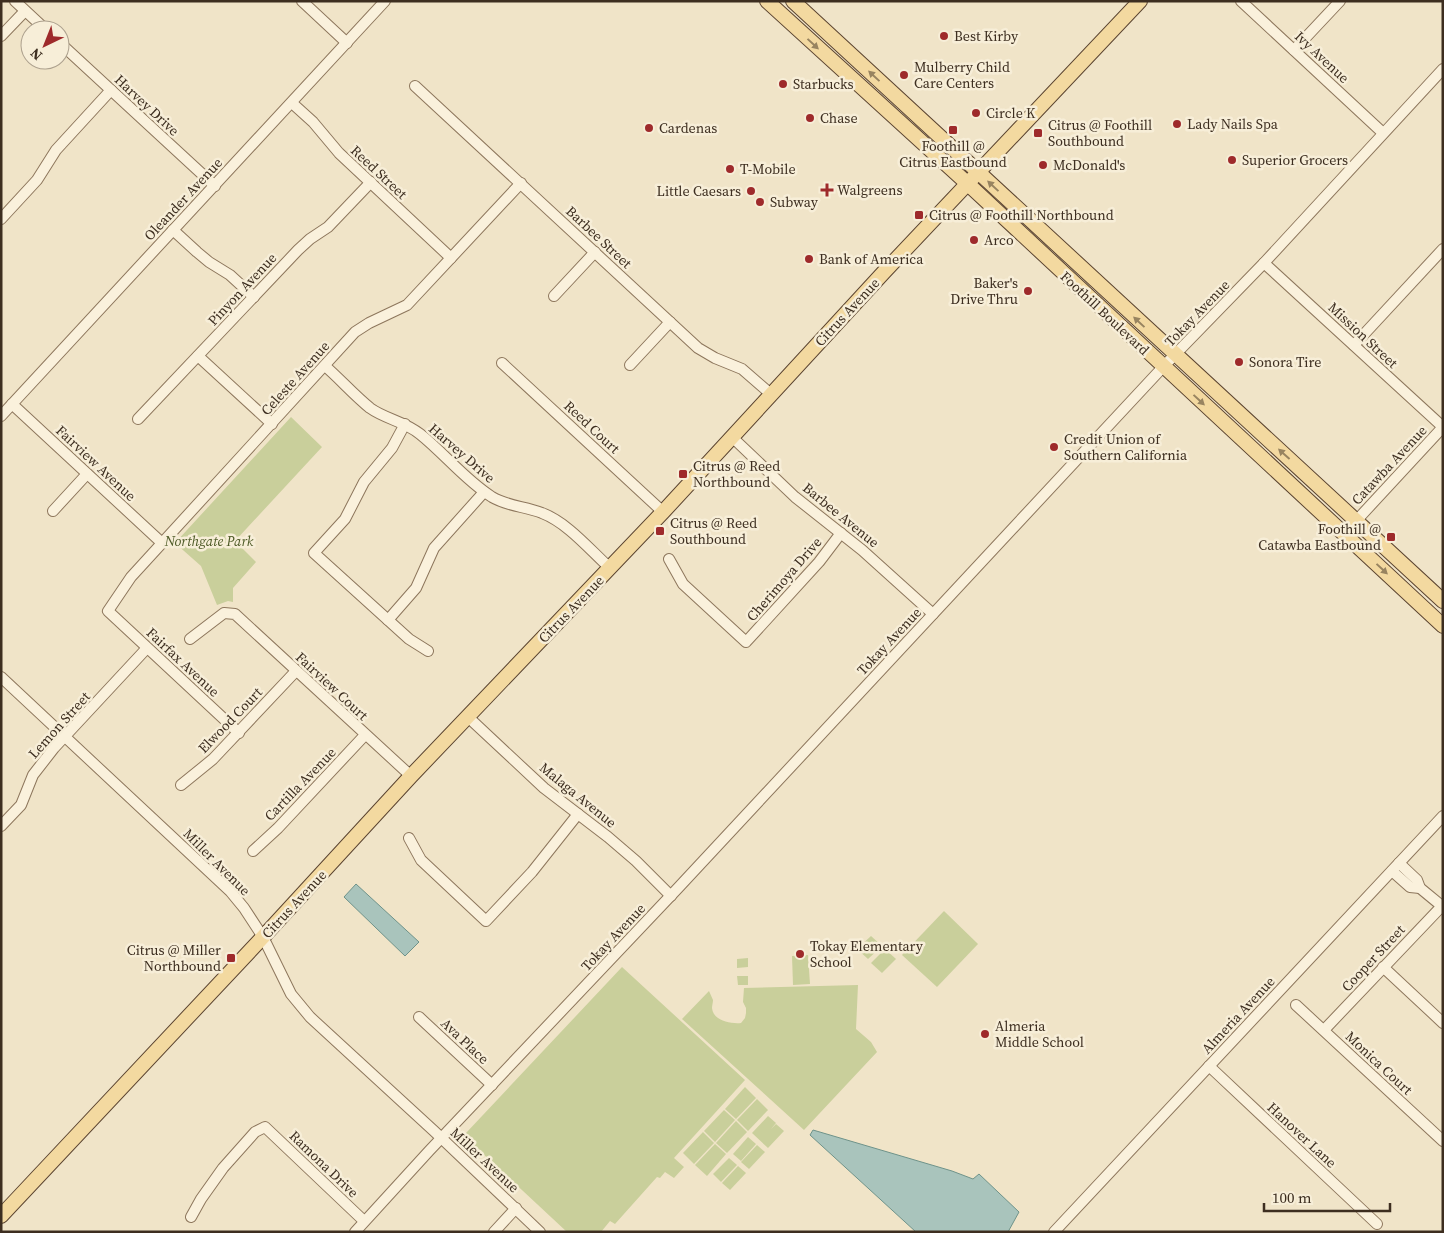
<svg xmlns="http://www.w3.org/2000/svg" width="1444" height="1233" viewBox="0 0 1444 1233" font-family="'Source Serif 4',serif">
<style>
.green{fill:#c9cf9b}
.water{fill:#a9c4bc;stroke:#6f938a}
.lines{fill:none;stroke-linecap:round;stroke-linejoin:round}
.minor-casing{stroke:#8d765c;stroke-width:12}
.major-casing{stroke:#5b4430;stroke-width:16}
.minor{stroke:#faf1dc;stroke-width:10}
.major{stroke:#f3d9a0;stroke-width:14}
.oneway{fill:#988460}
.poi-dot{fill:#9e2a2b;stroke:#f7eed8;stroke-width:2}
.labels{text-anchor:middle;stroke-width:5;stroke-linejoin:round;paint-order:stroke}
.poi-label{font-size:14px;fill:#3d2e20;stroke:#f7eed8;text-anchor:start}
.street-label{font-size:14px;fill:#3d2e20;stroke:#f7eed8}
.park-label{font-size:14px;font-style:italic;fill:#4d5a26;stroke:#f7eed8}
</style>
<rect width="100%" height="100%" fill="#f0e4c8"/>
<!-- green -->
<g class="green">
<path d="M291,417l31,30 -87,94 21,21 -23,26v14l-5,-1 -11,4 -16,-39 -26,-23z"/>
<path d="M944,911l34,33 -41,43 -35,-32z"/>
<path d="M871,936l11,10 -14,13 -11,-10z"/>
<path d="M885,949l11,10 -14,14 -11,-10z"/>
<path d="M808,955l2,29 -17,1 -1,-29z"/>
<path d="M748,958v9l-11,1v-9z"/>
<path d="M622,967l123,113 -71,78 10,9 -10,11 -9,-6 -5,6 -3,-1 -42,47 -5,-3 -9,11h-34l-101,-94v-5z"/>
<path d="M737,976h11v9h-10z"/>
<path d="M858,985l-2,44 15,13 6,10 -73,78 -122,-111 27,-28 4,9c0,3 -1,5 -1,8 1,13 19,16 29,15l4,-5 1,-5v-5l-3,-6 1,-14z"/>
<path d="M745,1087l11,11 -20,21 -11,-10z"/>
<path d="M757,1099l11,11 -20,21 -11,-11z"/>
<path d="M724,1110l11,10 -20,22 -11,-11z"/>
<path d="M768,1116l8,7 -5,6 5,-5 8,7 -16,17 -16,-15z"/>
<path d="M736,1121l11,11 -20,21 -11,-10z"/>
<path d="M703,1132l11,11 -20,21 -11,-11z"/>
<path d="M748,1137l8,7 -15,17 -8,-7z"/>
<path d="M715,1144l11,10 -19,22 -12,-11z"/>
<path d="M757,1145l8,7 -16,17 -8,-7z"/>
<path d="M729,1158l8,7 -16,17 -8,-8z"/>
<path d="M738,1166l8,7 -16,17 -8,-7z"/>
</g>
<!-- water -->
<g class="water">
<path d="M356,884l63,58 -14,14 -61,-59z"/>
<path d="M813,1130l139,41 21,8 6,-5 40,38 -11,20h-92l-106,-97z"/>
</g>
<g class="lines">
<!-- minor casing -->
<g class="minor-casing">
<g id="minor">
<path d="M15,1l31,29"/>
<path d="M302,1l45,42"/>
<path d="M1241,1l142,132"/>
<path d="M1,36l24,-25"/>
<path d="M60,43l155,143"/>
<path d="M1294,50l46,-49"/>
<path d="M415,86l283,262 17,10 27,11 30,26"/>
<path d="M292,103l21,19 26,31 112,105"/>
<path d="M1,219l36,-39 19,-30 55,-60"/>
<path d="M173,230l24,22 12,10 21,13 24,22"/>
<path d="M1264,263l179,164"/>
<path d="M554,296l41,-44"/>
<path d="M1354,345l89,-96"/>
<path d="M198,356l74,68"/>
<path d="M502,363l161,149"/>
<path d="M630,365l40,-43"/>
<path d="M325,366c15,13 29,29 45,42 15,11 34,13 50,26 25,20 45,46 72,63 17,10 33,9 50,16 26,10 48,37 68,55"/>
<path d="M12,404l150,139"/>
<path d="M1,416l384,-415"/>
<path d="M138,419l160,-169 12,-11 18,-12 43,-45"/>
<path d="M405,424l-13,24 -28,34 -19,37 -31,34 95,86 19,12"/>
<path d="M732,437l63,60 67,53 71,64"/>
<path d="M53,511l34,-37"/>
<path d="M1356,521l87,-94"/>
<path d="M669,559l14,25 63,58 73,-80 22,-29"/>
<path d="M388,620l28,-32 18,-40 50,-56"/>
<path d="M190,639l34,-26 11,1 176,162"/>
<path d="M1,677l229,214 14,17 19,29 28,57 19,23 124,114 106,101"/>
<path d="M468,717l76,71 64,49 28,24 35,35"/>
<path d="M239,733l-131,-122 23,-34 224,-245 14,-9 38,-18 114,-122"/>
<path d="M181,785l32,-26 83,-88"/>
<path d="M1,826l20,-21 12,-30 21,-27 93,-100"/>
<path d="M409,838l12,22 65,61 46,-49 46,-58"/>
<path d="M253,851l25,-23 87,-93"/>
<path d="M1399,863l18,17 3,8 23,19"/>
<path d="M1392,871l18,16 10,1"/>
<path d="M1383,967l60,56"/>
<path d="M1296,1005l147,136"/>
<path d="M419,1017l73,68"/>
<path d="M1324,1030l118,-124"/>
<path d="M1209,1066l168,158"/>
<path d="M191,1217l10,-18 22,-31 32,-36 10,-5 99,94"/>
<path d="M355,1232l74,-81 249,-263 485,-521 101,-104 179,-194"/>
<path d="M494,1232l22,-24"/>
<path d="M1054,1232l389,-416"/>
</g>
</g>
<!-- major casing -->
<g class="major-casing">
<g id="major">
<path d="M767,1l201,183 475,442"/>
<path d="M793,1l650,600"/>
<path d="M1,1216l262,-279 148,-161 252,-264 221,-240 256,-271"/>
</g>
</g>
<!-- minor -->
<use href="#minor" class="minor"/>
<!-- major -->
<use href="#major" class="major"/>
</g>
<!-- one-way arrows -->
<defs><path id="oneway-solid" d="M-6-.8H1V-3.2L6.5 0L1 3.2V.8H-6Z" transform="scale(1.25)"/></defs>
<g class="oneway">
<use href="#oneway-solid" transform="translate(813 44) rotate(43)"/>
<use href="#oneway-solid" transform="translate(874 76) rotate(-137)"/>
<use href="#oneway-solid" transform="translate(993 186) rotate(-137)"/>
<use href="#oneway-solid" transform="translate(1139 322) rotate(-137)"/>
<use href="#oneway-solid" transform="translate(1199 400) rotate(43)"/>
<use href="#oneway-solid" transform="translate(1284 454) rotate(-138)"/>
<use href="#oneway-solid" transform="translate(1382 569) rotate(43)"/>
</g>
<!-- markers -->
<g class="poi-dot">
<circle cx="944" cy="36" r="5"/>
<circle cx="904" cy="75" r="5"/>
<circle cx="783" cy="84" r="5"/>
<circle cx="976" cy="113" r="5"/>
<circle cx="810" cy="118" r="5"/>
<circle cx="1177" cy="124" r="5"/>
<circle cx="649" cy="128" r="5"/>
<rect x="948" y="125" width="10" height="10" rx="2.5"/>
<rect x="1033" y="128" width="10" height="10" rx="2.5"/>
<circle cx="1232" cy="160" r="5"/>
<circle cx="1043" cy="165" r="5"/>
<circle cx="730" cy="169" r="5"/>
<path d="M824.5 182.5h5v5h5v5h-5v5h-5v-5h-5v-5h5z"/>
<circle cx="751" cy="191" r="5"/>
<circle cx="760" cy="202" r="5"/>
<rect x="914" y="210" width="10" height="10" rx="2.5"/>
<circle cx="974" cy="240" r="5"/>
<circle cx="809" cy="259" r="5"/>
<circle cx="1028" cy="291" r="5"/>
<circle cx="1239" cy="362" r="5"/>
<circle cx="1054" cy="447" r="5"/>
<rect x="678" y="469" width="10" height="10" rx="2.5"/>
<rect x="655" y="526" width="10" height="10" rx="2.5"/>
<rect x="1386" y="532" width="10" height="10" rx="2.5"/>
<circle cx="800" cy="954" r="5"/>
<rect x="226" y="953" width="10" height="10" rx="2.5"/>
<circle cx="985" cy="1034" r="5"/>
</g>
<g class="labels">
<!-- poi labels -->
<g class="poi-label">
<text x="954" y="41">Best Kirby</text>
<text x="914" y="72">Mulberry Child<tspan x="914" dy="16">Care Centers</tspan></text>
<text x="793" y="89">Starbucks</text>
<text x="986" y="118">Circle K</text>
<text x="820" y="123">Chase</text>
<text x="1187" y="129">Lady Nails Spa</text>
<text x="1048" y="130">Citrus @ Foothill<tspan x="1048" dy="16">Southbound</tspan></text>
<text x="659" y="133">Cardenas</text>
<text x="953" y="151" text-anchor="middle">Foothill @<tspan x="953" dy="16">Citrus Eastbound</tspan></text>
<text x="1242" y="165">Superior Grocers</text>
<text x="1053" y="170">McDonald's</text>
<text x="740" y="174">T-Mobile</text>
<text x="837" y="195">Walgreens</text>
<text x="741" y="196" text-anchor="end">Little Caesars</text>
<text x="770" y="207">Subway</text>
<text x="929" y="220">Citrus @ Foothill Northbound</text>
<text x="984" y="245">Arco</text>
<text x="819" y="264">Bank of America</text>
<text x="1018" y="288" text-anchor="end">Baker's<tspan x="1018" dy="16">Drive Thru</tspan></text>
<text x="1249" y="367">Sonora Tire</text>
<text x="1064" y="444">Credit Union of<tspan x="1064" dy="16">Southern California</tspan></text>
<text x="693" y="471">Citrus @ Reed<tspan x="693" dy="16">Northbound</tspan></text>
<text x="670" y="528">Citrus @ Reed<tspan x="670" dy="16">Southbound</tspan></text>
<text x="1381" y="534" text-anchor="end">Foothill @<tspan x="1381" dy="16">Catawba Eastbound</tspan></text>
<text x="810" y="951">Tokay Elementary<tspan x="810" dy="16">School</tspan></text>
<text x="221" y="955" text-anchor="end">Citrus @ Miller<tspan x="221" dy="16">Northbound</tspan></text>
<text x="995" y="1031">Almeria<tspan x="995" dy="16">Middle School</tspan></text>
</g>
<!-- street labels -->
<g class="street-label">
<text transform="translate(1322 57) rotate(43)" y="5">Ivy Avenue</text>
<text transform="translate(147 105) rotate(43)" y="5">Harvey Drive</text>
<text transform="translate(379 172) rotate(43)" y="5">Reed Street</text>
<text transform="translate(183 199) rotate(-47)" y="5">Oleander Avenue</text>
<text transform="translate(599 237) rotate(43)" y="5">Barbee Street</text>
<text transform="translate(242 289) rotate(-47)" y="5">Pinyon Avenue</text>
<text transform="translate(847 312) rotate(-47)" y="5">Citrus Avenue</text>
<text transform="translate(1105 313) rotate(43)" y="5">Foothill Boulevard</text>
<text transform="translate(1197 313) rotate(-46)" y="5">Tokay Avenue</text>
<text transform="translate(1363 335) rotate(43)" y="5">Mission Street</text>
<text transform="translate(295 378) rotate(-48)" y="5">Celeste Avenue</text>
<text transform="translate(592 427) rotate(43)" y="5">Reed Court</text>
<text transform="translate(462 453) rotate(41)" y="5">Harvey Drive</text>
<text transform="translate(96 463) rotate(43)" y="5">Fairview Avenue</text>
<text transform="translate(1389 465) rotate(-47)" y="5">Catawba Avenue</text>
<text transform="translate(841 515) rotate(39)" y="5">Barbee Avenue</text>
<text transform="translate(784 579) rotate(-49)" y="5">Cherimoya Drive</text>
<text transform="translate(571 609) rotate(-46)" y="5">Citrus Avenue</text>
<text transform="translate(889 641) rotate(-47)" y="5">Tokay Avenue</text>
<text transform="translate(183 662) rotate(43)" y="5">Fairfax Avenue</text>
<text transform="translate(332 686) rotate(43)" y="5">Fairview Court</text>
<text transform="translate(230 720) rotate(-46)" y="5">Elwood Court</text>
<text transform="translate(59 725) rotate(-48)" y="5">Lemon Street</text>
<text transform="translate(300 784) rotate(-46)" y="5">Cartilla Avenue</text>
<text transform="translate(578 795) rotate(39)" y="5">Malaga Avenue</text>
<text transform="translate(217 862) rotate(45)" y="5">Miller Avenue</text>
<text transform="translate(294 904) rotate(-47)" y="5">Citrus Avenue</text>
<text transform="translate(613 937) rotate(-47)" y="5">Tokay Avenue</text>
<text transform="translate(1373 958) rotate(-47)" y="5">Cooper Street</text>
<text transform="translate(1238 1015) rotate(-47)" y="5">Almeria Avenue</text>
<text transform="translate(465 1041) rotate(43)" y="5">Ava Place</text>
<text transform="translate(1379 1063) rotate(43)" y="5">Monica Court</text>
<text transform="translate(1302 1135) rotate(43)" y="5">Hanover Lane</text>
<text transform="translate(485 1160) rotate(43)" y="5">Miller Avenue</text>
<text transform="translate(324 1164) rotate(44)" y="5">Ramona Drive</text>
</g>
<!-- park labels -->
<g class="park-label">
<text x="209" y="546">Northgate Park</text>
</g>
</g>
<!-- border -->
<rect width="1444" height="1233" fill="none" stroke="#3d2e20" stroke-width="5"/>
<!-- north arrow -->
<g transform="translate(45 45) rotate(223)"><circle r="24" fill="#f7eed8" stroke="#ada18e"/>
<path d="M0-4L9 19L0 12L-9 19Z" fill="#9e2a2b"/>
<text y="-8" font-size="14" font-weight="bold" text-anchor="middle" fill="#3d2e20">N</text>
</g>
<!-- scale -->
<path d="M1264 1203v8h126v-8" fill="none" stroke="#3d2e20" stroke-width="2.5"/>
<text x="1272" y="1203" font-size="15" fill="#3d2e20" stroke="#f7eed8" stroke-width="4" paint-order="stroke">100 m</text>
</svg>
